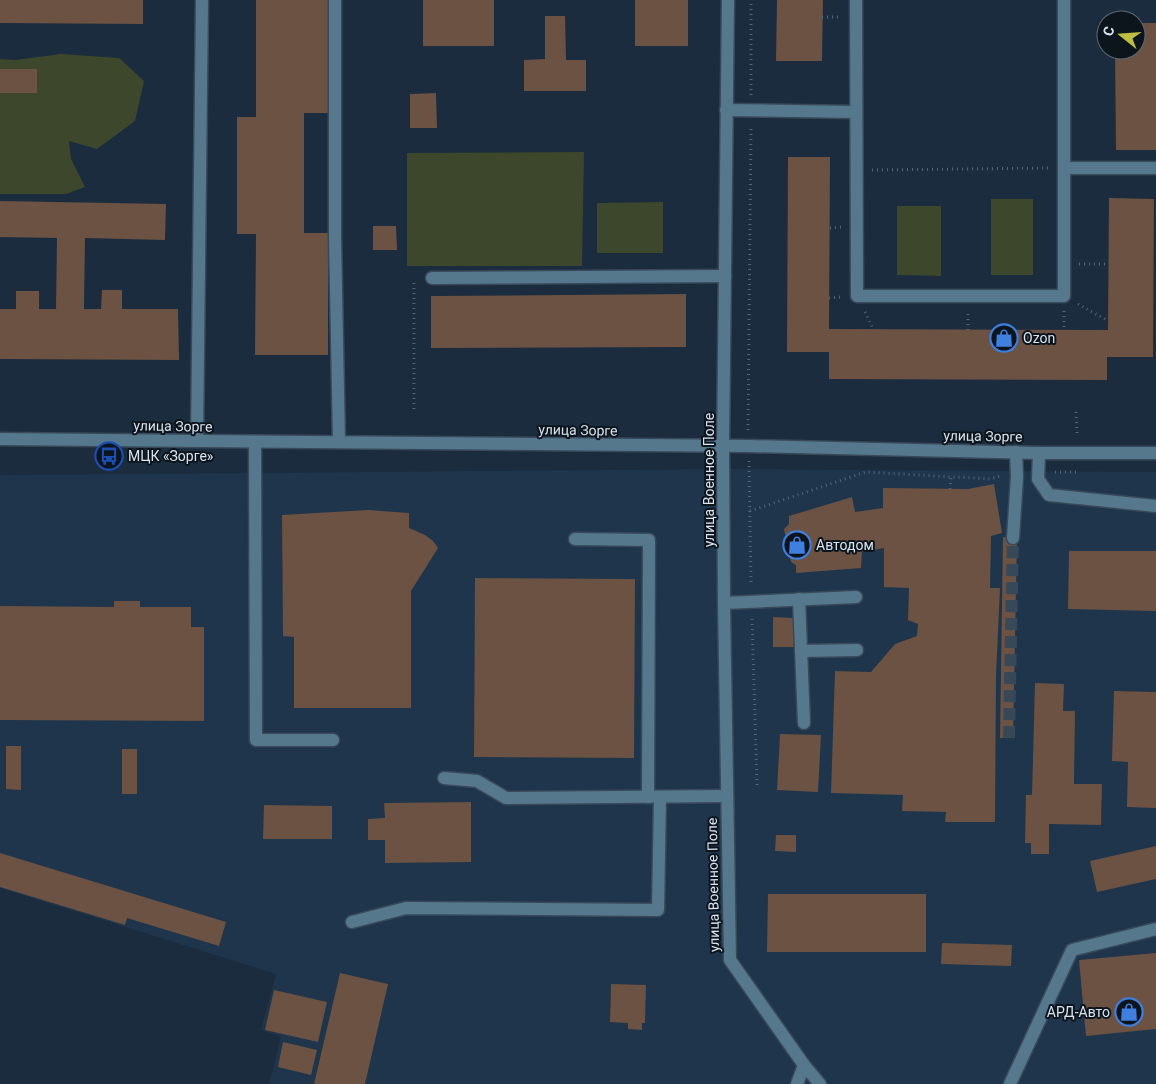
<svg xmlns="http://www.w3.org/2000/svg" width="1156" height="1084" viewBox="0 0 1156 1084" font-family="Roboto,sans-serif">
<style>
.built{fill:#1e354c}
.green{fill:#3d472b}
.building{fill:#6b5242}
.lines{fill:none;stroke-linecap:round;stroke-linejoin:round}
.minor-tunnel{stroke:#374859;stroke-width:12;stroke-dasharray:12 6;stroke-linecap:butt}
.minor-casing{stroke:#39495a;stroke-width:15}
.path{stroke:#566576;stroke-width:3;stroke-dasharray:1 4;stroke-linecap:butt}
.minor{stroke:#55788d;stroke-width:12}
.labels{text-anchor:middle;stroke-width:4;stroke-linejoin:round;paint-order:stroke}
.poi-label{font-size:14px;fill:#d9e4f0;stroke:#0c141c;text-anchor:start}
.street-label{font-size:14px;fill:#d9e4f0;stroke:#0c141c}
</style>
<rect width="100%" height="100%" fill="#1a2c3e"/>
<!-- built -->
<path class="built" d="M732,469l424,3v612h-887l12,-47 -20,-7 15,-56 -276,-86v-413z"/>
<!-- green -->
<g class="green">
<path d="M61,54l58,4 25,23 -9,40 -38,28 -28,-8 2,18 14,28 -19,7h-66v-135l15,1z"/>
<path d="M584,152l-2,114h-175v-113z"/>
<rect x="991" y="199" width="42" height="76"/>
<path d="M663,202v51h-66v-50z"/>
<path d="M897,206h44v70l-44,-1z"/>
</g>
<!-- building -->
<g class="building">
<path d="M0,0h143v24l-143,-1z"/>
<path d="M256,0h72v113h-24v120h24v122h-73l1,-121h-19v-117h19z"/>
<rect x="423" y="0" width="71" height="46"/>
<rect x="635" y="0" width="53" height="46"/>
<path d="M777,0h46l-1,61h-46z"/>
<path d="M545,16h20l1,44h20v31h-62v-31l21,-1z"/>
<path d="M1136,23h20v127h-40l-1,-100h21z"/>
<rect x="0" y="69" width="37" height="24"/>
<path d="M436,93l1,35h-27v-34z"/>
<path d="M788,157h42l-1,172 279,1 1,-132 45,1 -1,158h-46v23l-278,-1v-27h-42z"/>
<path d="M0,201l166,3 -1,36 -80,-2 -1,71h17l1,-19h20v19h56l1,51 -179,-1v-50h16v-18h23v18h17l1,-71 -57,-1z"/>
<path d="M373,226h23l1,24h-24z"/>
<path d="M686,294v53l-255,1v-52z"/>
<path d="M994,484l8,49 -11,3 -1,52h10l-4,88 -1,146h-50l1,-10 -44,-1 1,-16 -72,-2 4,-122 36,1 24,-28 22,-8 1,-12 -10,-4 1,-32 -25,-1v-39l-22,4 -1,16 -65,5v-8l-5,-3 -7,-33 5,-5v-8l63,-19 3,15 28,-4v-20l85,1z"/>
<path d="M368,510l41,3v15l16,7 8,6 5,7 -27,43v117h-117v-71l-11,-1 -1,-121z"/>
<path d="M1003,537l14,1 -4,200h-13z"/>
<path d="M1069,551h87v60l-88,-2z"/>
<path d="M475,578l160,1 -1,179 -160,-1z"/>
<path d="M114,601h26v6h51v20h13v94l-204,-1v-114l114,1z"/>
<path d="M773,617l21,1v29h-21z"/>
<path d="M1035,683l29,1 -1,27h12l-1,73h28l-1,41 -52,-1v30h-18v-11h-6l1,-48h6z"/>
<path d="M1114,691l42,1v116l-29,-1 1,-45 -16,-1z"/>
<path d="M780,734l41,1 -3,57 -41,-2z"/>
<path d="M6,746h15v44l-15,-1z"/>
<rect x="122" y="749" width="15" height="45"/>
<path d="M471,802v60l-86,1v-23h-17v-21l17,-1 -1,-15z"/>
<path d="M264,805l68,1v33h-69z"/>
<path d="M776,835h20v17l-21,-1z"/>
<path d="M1156,846v33l-59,13 -7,-31z"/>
<path d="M0,853l226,69 -7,24 -92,-28 -2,7 -125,-38z"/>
<path d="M768,894h158v58h-159z"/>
<path d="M942,943l70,2 -1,21 -70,-2z"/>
<path d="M1156,953v76l-70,7 -7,-76z"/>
<path d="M340,973l48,11 -23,100h-51z"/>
<path d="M611,984l35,1 -1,38h-3v7l-14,-1v-6l-18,-1z"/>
<path d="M274,990l53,12 -9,40 -53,-12z"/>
<path d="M283,1042l34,8 -6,25 -33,-8z"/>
</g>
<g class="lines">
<!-- minor-tunnel -->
<path class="minor-tunnel" d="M1009,738l4,-200"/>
<!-- minor casing -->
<g class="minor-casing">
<g id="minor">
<path d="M335,0v237l4,205"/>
<path d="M728,0l-5,447 1,156 6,357 74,105 16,19"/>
<path d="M856,0l1,296h207v-296"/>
<path d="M726,110l130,2"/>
<path d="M1064,168h92"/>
<path d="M432,278l293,-2"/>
<path d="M0,439l748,7 291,7h117"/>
<path d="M197,441l5,-441"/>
<path d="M255,442l1,298h77"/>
<path d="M1039,453l-1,26 11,16 107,11"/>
<path d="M1013,538l4,-61 -1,-25"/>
<path d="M575,539l74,1 -1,257"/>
<path d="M799,599l5,124"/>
<path d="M724,603l132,-6"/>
<path d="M801,651l56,-1"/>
<path d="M444,778l33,3 29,17 220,-2"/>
<path d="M352,922l54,-14 252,2 2,-113"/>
<path d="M797,1084l7,-19"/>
<path d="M1010,1084l62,-134 84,-21"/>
</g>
</g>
<!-- path -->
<g class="path">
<path d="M822,17h17"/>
<path d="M751,95v-95"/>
<path d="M872,170l176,-2"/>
<path d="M830,228l12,-1"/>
<path d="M1079,264h29"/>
<path d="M829,298l12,-1"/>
<path d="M1078,304l30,17"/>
<path d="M1064,311v19"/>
<path d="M865,312l8,17"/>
<path d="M968,330v-17"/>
<path d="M414,409v-126"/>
<path d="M1076,412l1,24"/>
<path d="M748,430l3,-304"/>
<path d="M749,461l2,124"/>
<path d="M1055,472h22v-2"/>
<path d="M950,489l1,-12"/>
<path d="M750,511l116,-39 124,7 10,-3"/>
<path d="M752,619l5,166"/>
</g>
<!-- minor -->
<use href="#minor" class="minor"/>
</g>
<!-- icons -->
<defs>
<g id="shop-ring" transform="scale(1.4375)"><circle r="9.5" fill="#0c141c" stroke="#3f7fe0" stroke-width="1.5"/><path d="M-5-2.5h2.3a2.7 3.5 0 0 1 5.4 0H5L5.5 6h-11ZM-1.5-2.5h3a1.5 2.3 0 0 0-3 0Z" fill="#3f7fe0"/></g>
<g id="bus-ring" transform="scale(1.4375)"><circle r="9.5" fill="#0c141c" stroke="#1a4fb4" stroke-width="1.5"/><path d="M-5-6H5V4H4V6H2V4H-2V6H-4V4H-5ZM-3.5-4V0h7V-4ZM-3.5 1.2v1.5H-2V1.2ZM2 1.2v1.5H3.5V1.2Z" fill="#1a4fb4"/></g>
</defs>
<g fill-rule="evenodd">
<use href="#shop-ring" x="1004" y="338"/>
<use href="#bus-ring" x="109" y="456"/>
<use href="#shop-ring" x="797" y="545"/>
<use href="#shop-ring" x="1129" y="1012"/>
</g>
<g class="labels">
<!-- poi labels -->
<g class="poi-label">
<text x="1023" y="343">Ozon</text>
<text x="128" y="461">МЦК «Зорге»</text>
<text x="816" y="550">Автодом</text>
<text x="1110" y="1017" text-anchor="end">АРД-Авто</text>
</g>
<!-- street labels -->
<g class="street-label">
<text transform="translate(173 426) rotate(1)" y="5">улица Зорге</text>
<text transform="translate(578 430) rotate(1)" y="5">улица Зорге</text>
<text transform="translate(983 436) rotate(1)" y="5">улица Зорге</text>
<text transform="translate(709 480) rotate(-90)" y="5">улица Военное Поле</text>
<text transform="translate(713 885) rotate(-91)" y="5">улица Военное Поле</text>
</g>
</g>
<!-- north arrow -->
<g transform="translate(1121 35) rotate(287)"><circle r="24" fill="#0c141c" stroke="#5e6771"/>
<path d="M0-4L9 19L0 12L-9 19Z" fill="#bfbe42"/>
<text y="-8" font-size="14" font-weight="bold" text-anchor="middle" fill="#d9e4f0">С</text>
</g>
</svg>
